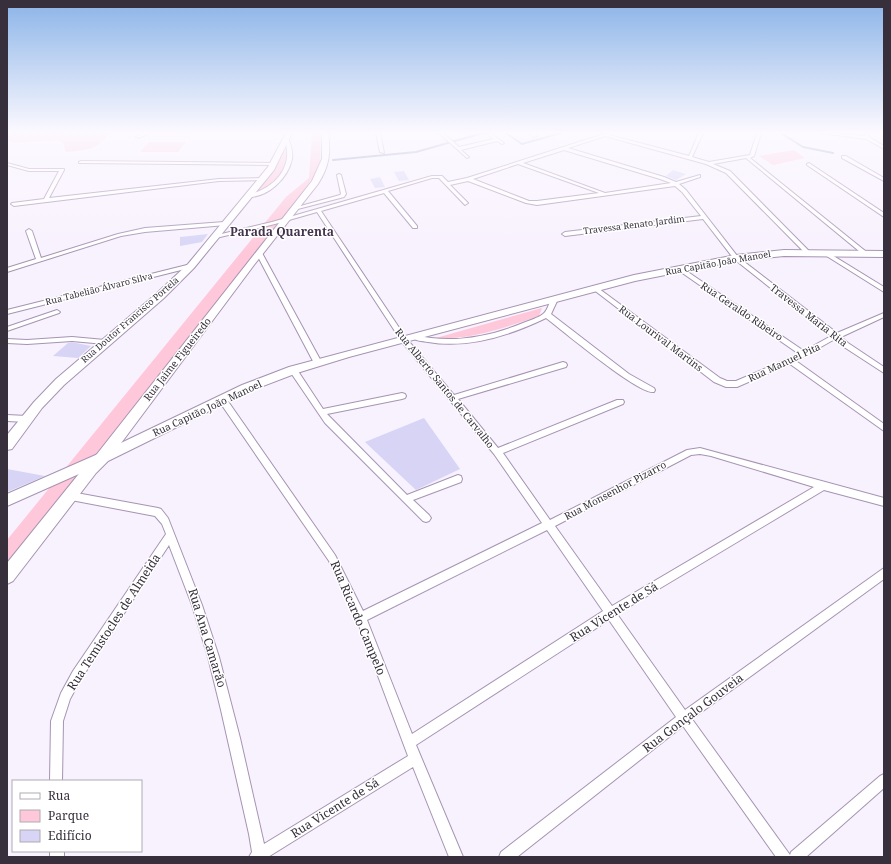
<svg xmlns="http://www.w3.org/2000/svg" width="891" height="864" viewBox="0 0 891 864" font-family="'Noto Serif',serif">
<style>
.green{fill:#fec7da}
.lines{fill:none;stroke-linecap:round;stroke-linejoin:round}
.stream{stroke:#808db4;stroke-width:2}
.building{fill:#d7d4f6}
.street-casing{stroke:#a694b2;stroke-width:2}
.secondary-casing{stroke:#a694b2;stroke-width:2}
.primary-casing{stroke:#a694b2;stroke-width:2}
.street{fill:#fff;fill-rule:evenodd}
.secondary{fill:#fff;fill-rule:evenodd}
.primary{fill:#fff;fill-rule:evenodd}
.labels{text-anchor:middle;stroke-width:3;stroke-linejoin:round;paint-order:stroke}
.far-street-label{font-size:9px;fill:#37303c;stroke:#fff}
.street-label{font-size:10px;fill:#37303c;stroke:#fff}
.far-district-label{font-size:12px;font-weight:bold;fill:#43334d;stroke:#fff}
.near-street-label{font-size:12px;fill:#37303c;stroke:#fff}
</style>
<rect width="100%" height="100%" fill="#f8f1fe"/>
<!-- green -->
<g class="green">
<path d="M7,133h102c-10,17 -24,17 -43,19l-3,-9 -5,-3 -43,3 -8,-2z"/>
<path d="M312,133h9l-1,34 -21,31 -292,379v-37l279,-343 23,-19z"/>
<path d="M149,142h37l-8,10h-38z"/>
<path d="M287,144l2,5c-3,16 -14,42 -33,43l18,-25z"/>
<path d="M794,150l11,8 -32,7 -14,-9z"/>
<path d="M542,308l-3,8c-33,11 -67,24 -103,22z"/>
</g>
<g class="lines">
<!-- stream -->
<g class="stream">
<path d="M506,133l16,11 39,-11"/>
<path d="M781,133l22,14 30,6"/>
<path d="M333,160l83,-8 67,-19"/>
</g>
</g>
<!-- building -->
<g class="building">
<path d="M673,170l13,4 -10,6 -10,-4z"/>
<path d="M404,171l5,9 -10,1 -5,-9z"/>
<path d="M380,177l5,10 -10,1 -5,-9z"/>
<path d="M208,234l-6,8 -22,4v-9z"/>
<path d="M68,343h8l15,3 -13,12 -25,-2z"/>
<path d="M424,418l36,51 -44,21 -51,-48z"/>
<path d="M7,469l38,7 -38,16z"/>
</g>
<g class="lines">
<!-- street casing -->
<g class="street-casing">
<g id="street">
<path d="M143,133h6l-10,5 -3,-1z"/>
<path d="M376,133h4l4,20 -4,-1z"/>
<path d="M439,133h4l16,14 35,-8 -9,-6h5l14,10 -2,1 -5,-3 -36,9 8,7 -2,1z"/>
<path d="M529,133h5l3,3 -3,1z"/>
<path d="M607,133h2v2l80,21 10,-23h4l-11,24 17,5 41,-7 7,-22h4l-7,23 -4,2 119,96v2h-4l-119,-98 -33,6 17,7 80,81v2h-4l-80,-81 -20,-9 -101,-28 -37,12 96,29 12,5 24,-7v2l-21,7 7,6 52,67 99,76 47,-20v4l-43,20 7,6 36,24v6l-40,-26 -9,-8 -39,22 88,63v7l-94,-67 -53,23h-11l-12,-5 -120,-92v-2h4l122,90 7,3h9l63,-27 -121,-84v-2h4l122,83 27,-15 -97,-77 -31,-40 -138,17 -3,-2 3,-2 136,-16 -19,-24 -7,-6 -138,19 -11,-2 -58,-22 -18,4 18,18 -3,2 -26,-27h-7l-44,13 29,35v2h-4l-29,-35 -63,18 85,127 48,57 109,-33 3,1 1,2 -1,2 -108,32 40,49 119,-48h6l1,2 -1,2 -120,49 47,67 137,-70 13,-2 184,50v8l-60,-16 -207,124 68,96 199,-142v11l-192,140 98,136 1,-3 89,-76 4,-2v14l-78,69h-30l-93,-131 -166,131h-18l2,-5 175,-135 -67,-97 -193,125 47,112h-14l-36,-90 -145,90h-19l3,-5 -3,-18 -28,-124 -13,-53 -16,-52 -23,-60 -88,134 -11,20 -7,22 -1,60h-12l1,-60 10,-28 12,-22 93,-137 -4,-10 -7,-8 -84,-16 -3,-1 -1,-3 1,-3 3,-1 87,16 3,1 7,9 34,87 17,52 21,81 24,106 144,-88 -51,-136 -28,-59 -110,-160 -1,-2 1,-2h6l110,158 28,56 179,-88 -48,-69 -92,-112 -85,-130 -42,12 -59,14 -3,-2 59,-14 160,-46h10l6,6 19,-4zM564,150l96,29 11,4 -66,10 -82,-30zM518,164l81,29 -62,8h-8l-56,-22zM700,454l11,2 103,31 -202,119 -57,-80 136,-71zM547,530l56,81 -191,123 -45,-114z"/>
<path d="M822,133h13l30,3 1,-3h2l1,4 15,9v3l-18,-10z"/>
<path d="M287,139l2,1c2,6 4,12 3,19 -4,19 -24,39 -45,38v-2c27,-6 47,-27 38,-55z"/>
<path d="M842,156h4l38,22v3l-42,-23z"/>
<path d="M81,161l193,2 2,1 -2,1 -195,-2v-1z"/>
<path d="M7,163l22,6h35v1l-15,28 170,-19 43,-1 2,1 -2,1 -43,1 -205,25 -3,-2 1,-1 32,-4 15,-28h-30l-22,-6z"/>
<path d="M809,163l75,50v4l-77,-52v-1z"/>
<path d="M339,174l2,1 5,19 -2,3 -54,14v-2l50,-14 1,-1 -4,-19z"/>
<path d="M224,222l3,2 -1,1 -81,7 -24,4 -114,36v-4l29,-9 -10,-28 3,-2 3,2 9,27 77,-24 27,-6z"/>
<path d="M259,251l3,2 60,110 -1,2h-6l-1,-2 -58,-110z"/>
<path d="M827,252l57,35v5l-59,-37 -1,-1z"/>
<path d="M191,264l2,1v2l-186,47v-4z"/>
<path d="M555,297l3,2 -7,15 78,60 25,14 1,2 -1,2c-15,3 -92,-62 -108,-74 -35,17 -78,31 -118,24 -6,-1 -13,-1 -17,-5l3,-2c37,9 75,2 109,-12 7,-3 15,-5 20,-9 6,-4 5,-14 12,-17z"/>
<path d="M57,310l3,2 -1,1 -52,18v-4z"/>
<path d="M72,337l33,3 3,2 -3,2 -33,-3 -45,3 -20,-1v-4l20,1z"/>
<path d="M293,367l3,1 27,41 79,-16 3,1 1,2 -1,2 -3,1 -75,15 80,81 51,-20 3,1 1,3 -1,3 -48,18 16,15 2,3 -2,3 -3,1 -3,-1 -98,-98 -36,-53z"/>
<path d="M7,415l20,1 4,3 -4,3 -20,-1z"/>
<rect x="50" y="851" width="14" height="6"/>
</g>
</g>
<!-- secondary casing -->
<g class="secondary-casing">
<path id="secondary" d="M784,250l100,1v6l-100,-1 -48,5 -101,20 -286,76 -52,16 -47,18 -144,71 -99,44v-12l91,-40 144,-69 47,-18 345,-92 102,-20z"/>
</g>
<!-- primary casing -->
<g class="primary-casing">
<g id="primary">
<path d="M286,133h6l-18,37 -80,98 -30,30 -100,87 -22,23 -30,41 -5,1v-15l27,-33 22,-23 100,-85 32,-30 80,-97z"/>
<path d="M322,133h6c3,20 1,34 -10,51l-64,81 -147,197 -11,11 -83,108 -6,3v-21l79,-98 11,-11 215,-273 10,-22z"/>
</g>
</g>
<!-- street -->
<use href="#street" class="street"/>
<!-- secondary -->
<use href="#secondary" class="secondary"/>
<!-- primary -->
<use href="#primary" class="primary"/>
</g>
<!-- sky -->
<linearGradient id="sky" x2="0" y2="1"><stop stop-color="#8bb4e8"/><stop offset="0.52" stop-color="#fcf9ff"/><stop offset="1" stop-color="#fcf9ff" stop-opacity="0"/></linearGradient>
<rect width="891" height="254" fill="url(#sky)"/>
<g class="labels">
<!-- far-street labels -->
<g class="far-street-label">
<text transform="translate(634 225) rotate(-7)" y="3">Travessa Renato Jardim</text>
<text transform="translate(718 263) rotate(-10)" y="3">Rua Capitão João Manoel</text>
<text transform="translate(99 289) rotate(-14)" y="3">Rua Tabelião Álvaro Silva</text>
<text transform="translate(130 320) rotate(-41)" y="3">Rua Doutor Francisco Portela</text>
</g>
<!-- street labels -->
<g class="street-label">
<text transform="translate(742 311) rotate(34)" y="4">Rua Geraldo Ribeiro</text>
<text transform="translate(809 315) rotate(38)" y="4">Travessa Maria Rita</text>
<text transform="translate(661 338) rotate(37)" y="4">Rua Lourival Martins</text>
<text transform="translate(177 359) rotate(-52)" y="4">Rua Jaime Figueiredo</text>
<text transform="translate(784 362) rotate(-25)" y="4">Rua Manuel Pita</text>
<text transform="translate(445 388) rotate(51)" y="4">Rua Alberto Santos de Carvalho</text>
<text transform="translate(207 408) rotate(-25)" y="4">Rua Capitão João Manoel</text>
<text transform="translate(615 490) rotate(-28)" y="4">Rua Monsenhor Pizarro</text>
</g>
<!-- far-district labels -->
<g class="far-district-label">
<text x="282" y="236">Parada Quarenta</text>
</g>
<!-- near-street labels -->
<g class="near-street-label">
<text transform="translate(614 612) rotate(-32)" y="4">Rua Vicente de Sá</text>
<text transform="translate(358 618) rotate(67)" y="4">Rua Ricardo Campelo</text>
<text transform="translate(114 622) rotate(-57)" y="4">Rua Temistocles de Almeida</text>
<text transform="translate(207 638) rotate(73)" y="4">Rua Ana Camarão</text>
<text transform="translate(693 713) rotate(-37)" y="4">Rua Gonçalo Gouveia</text>
<text transform="translate(335 808) rotate(-32)" y="4">Rua Vicente de Sá</text>
</g>
</g>
<!-- border -->
<rect width="891" height="864" fill="none" stroke="#37303c" stroke-width="16"/>
<!-- legend -->
<rect x="12" y="780" width="130" height="72" fill="#ffffff" stroke="#afacb1"/>
<rect x="20" y="793" width="20" height="6" fill="#ffffff" stroke="#afacb1"/>
<text x="48" y="800" font-size="12" fill="#37303c">Rua</text>
<rect x="20" y="810" width="20" height="12" fill="#fec7da" stroke="#afacb1"/>
<text x="48" y="820" font-size="12" fill="#37303c">Parque</text>
<rect x="20" y="830" width="20" height="12" fill="#d7d4f6" stroke="#afacb1"/>
<text x="48" y="840" font-size="12" fill="#37303c">Edifício</text>
</svg>
